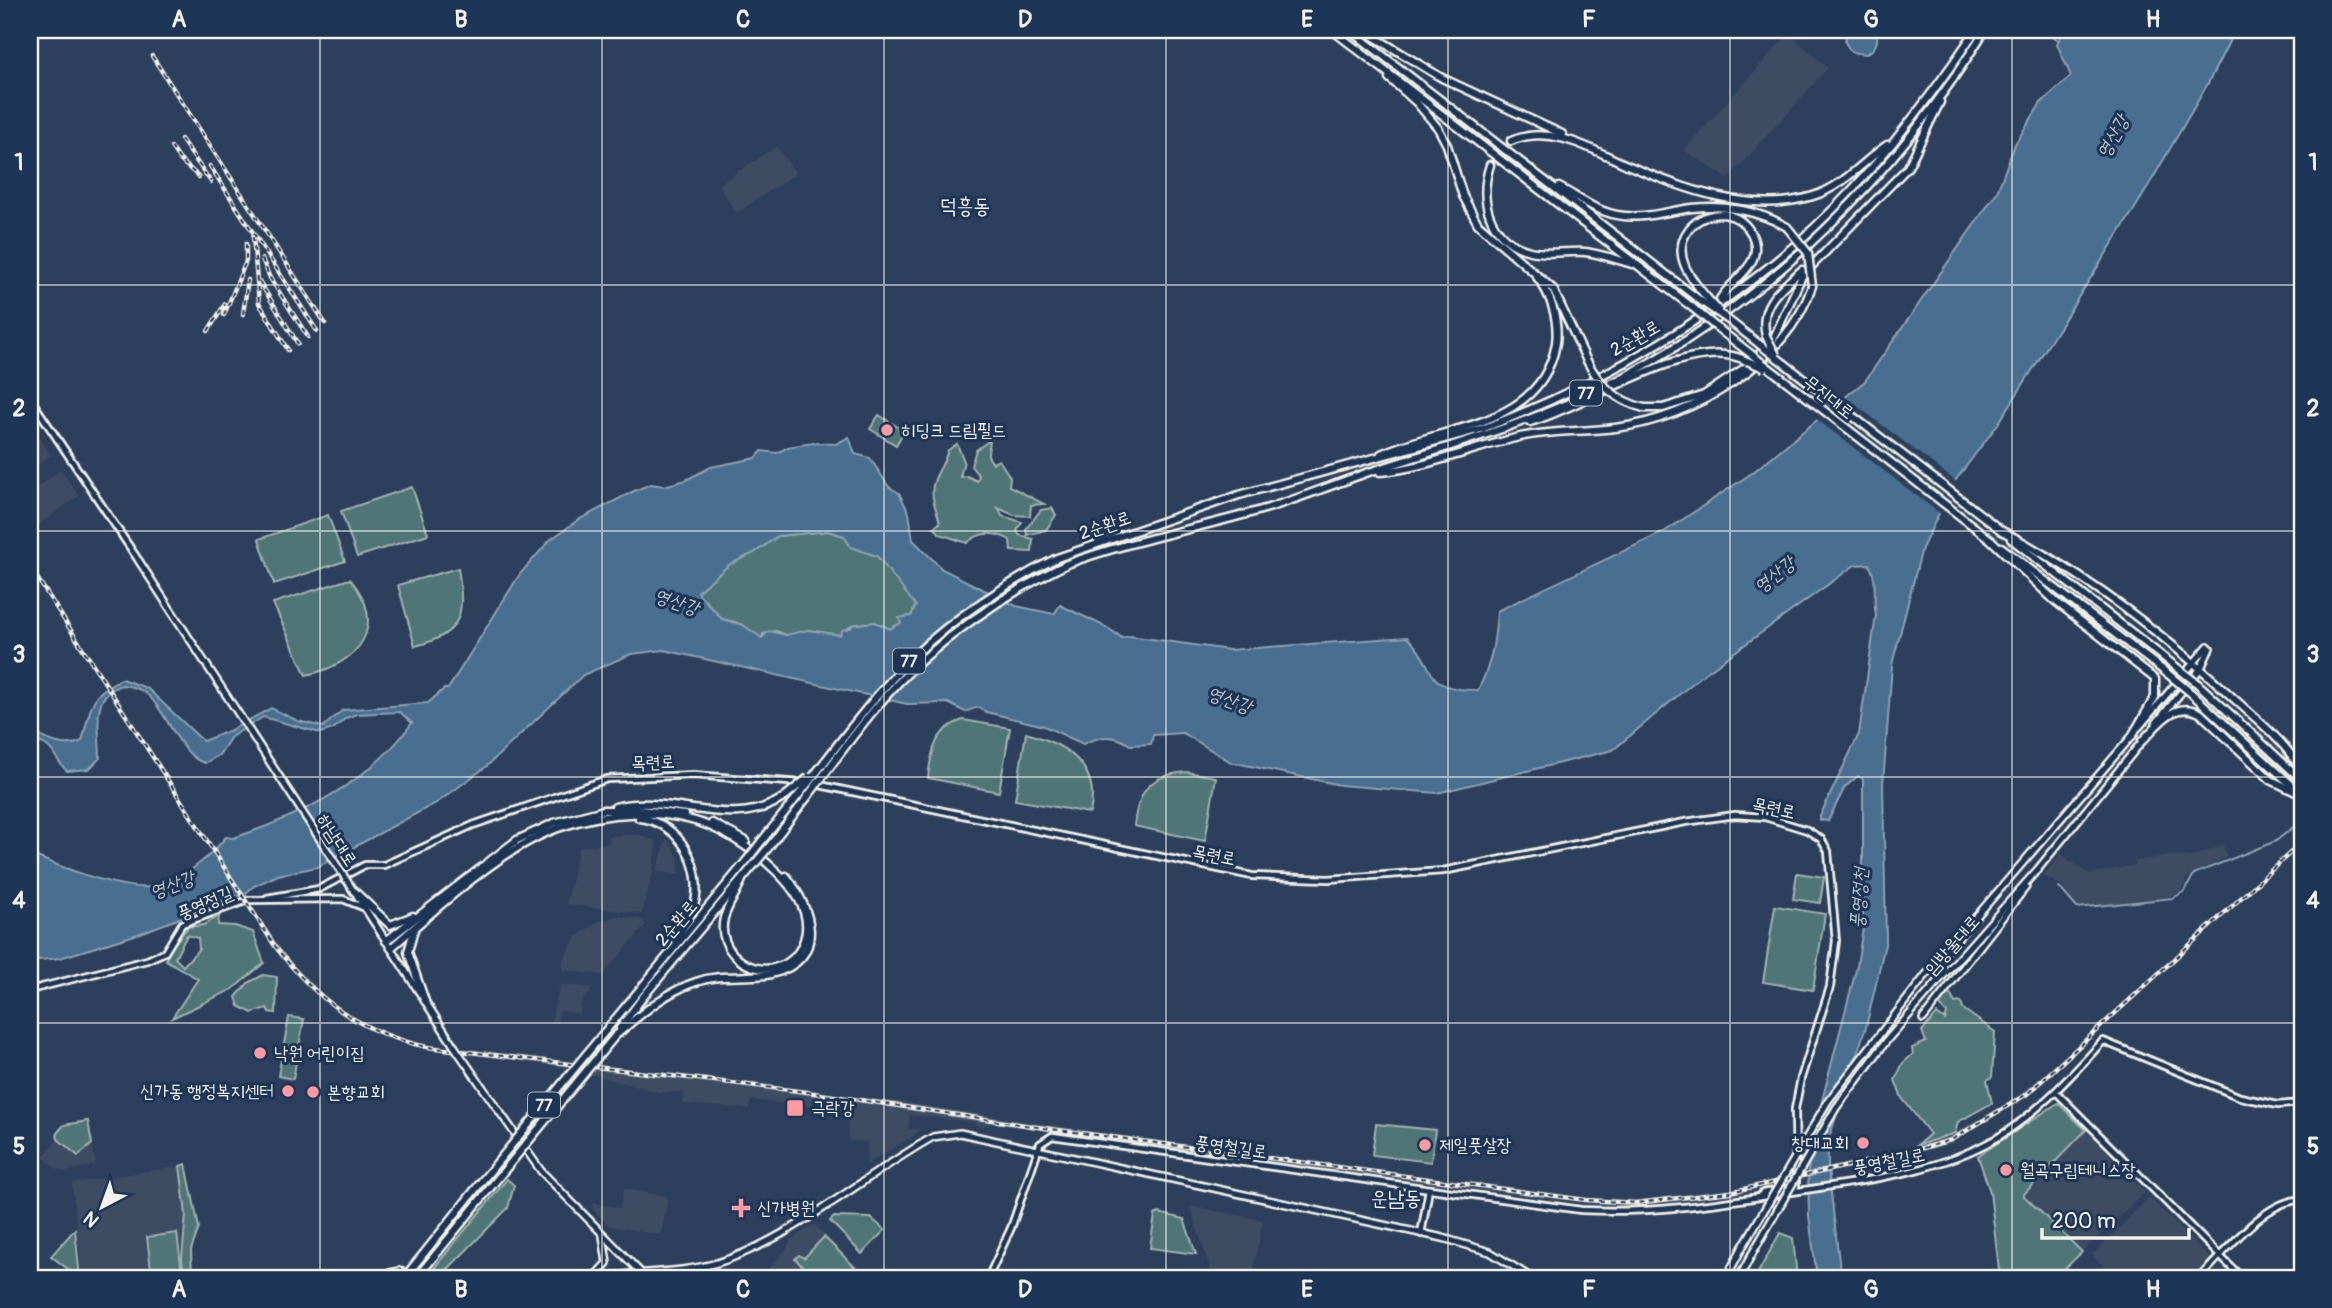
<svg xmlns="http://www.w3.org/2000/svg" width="2332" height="1308" viewBox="0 0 2332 1308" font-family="Pangolin,'Poor Story',sans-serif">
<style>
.built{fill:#3e4b63}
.green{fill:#4f7476;stroke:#a2b2af;stroke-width:2;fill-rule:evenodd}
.water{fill:#486e90;stroke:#8da2b3;stroke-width:2;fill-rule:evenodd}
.pier{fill:#2c3f5c}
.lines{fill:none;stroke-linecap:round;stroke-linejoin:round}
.stream{stroke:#8da2b3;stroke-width:2}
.trunk-tunnel{stroke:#4a5a71;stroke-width:6;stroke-dasharray:6 3;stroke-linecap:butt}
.tertiary-casing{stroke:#f4f1e8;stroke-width:10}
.secondary-casing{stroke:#f4f1e8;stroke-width:10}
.trunk-casing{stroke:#f4f1e8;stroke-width:11}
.tertiary{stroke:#1d3557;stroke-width:4.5}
.secondary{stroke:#1d3557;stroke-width:5}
.trunk{stroke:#1d3557;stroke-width:6}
.rail-casing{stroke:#f4f1e8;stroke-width:4.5}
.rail{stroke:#1d3557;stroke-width:2;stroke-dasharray:5;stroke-linecap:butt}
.secondary-bridge-casing{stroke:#f4f1e8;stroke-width:10;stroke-linecap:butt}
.trunk-bridge-casing{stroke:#f4f1e8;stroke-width:11;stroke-linecap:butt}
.secondary-bridge{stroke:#1d3557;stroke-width:5}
.trunk-bridge{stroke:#1d3557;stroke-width:6}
.grid{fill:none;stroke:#f4f1e8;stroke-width:2;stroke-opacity:0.55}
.poi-dot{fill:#ff9aa2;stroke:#1d3557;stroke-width:2.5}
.labels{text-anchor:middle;stroke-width:6;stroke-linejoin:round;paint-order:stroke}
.shield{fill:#1d3557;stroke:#b4b9bc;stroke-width:2}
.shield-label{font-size:16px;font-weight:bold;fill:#f4f1e8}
.street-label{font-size:18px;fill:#f4f1e8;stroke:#1d3557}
.poi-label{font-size:18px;fill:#f4f1e8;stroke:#1d3557;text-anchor:start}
.water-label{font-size:19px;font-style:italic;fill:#b8c3c9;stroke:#1d3557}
.quarter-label{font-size:21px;fill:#f4f1e8;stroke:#1d3557}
.neatline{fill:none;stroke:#f4f1e8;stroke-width:2.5}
.grid-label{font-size:23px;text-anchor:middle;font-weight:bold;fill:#f4f1e8}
</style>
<rect width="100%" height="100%" fill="#2c3f5c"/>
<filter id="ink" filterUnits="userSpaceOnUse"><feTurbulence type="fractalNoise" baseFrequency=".0143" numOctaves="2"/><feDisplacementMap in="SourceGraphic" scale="14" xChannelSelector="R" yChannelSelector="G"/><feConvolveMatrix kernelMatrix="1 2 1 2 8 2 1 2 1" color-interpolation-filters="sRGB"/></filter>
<g filter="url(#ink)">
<!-- built -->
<g class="built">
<path d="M1789,33l39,35 -100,111 -44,-29z"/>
<path d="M777,146l19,28 -60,39 -18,-28z"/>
<path d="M30,422l21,33 -21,14z"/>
<path d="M61,470l18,26 -49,35v-39z"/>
<path d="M30,562l51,79 -4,2 -47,-73z"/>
<path d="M638,835l18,6 -3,31 -11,42 -76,-10 13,-57 29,-4 1,-7z"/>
<path d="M667,838l12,21v16l-23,-3z"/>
<path d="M2302,839v6l-6,6 -282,255 -66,37 -107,28v-4l104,-30 65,-35 44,-36z"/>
<path d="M2223,845l4,12 -31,15 -9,6 -6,13 -9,5 -59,10 -34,1 -5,-2 -12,-19 -19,-10 18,-22 28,20 46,-9v-4l38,-6 18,2z"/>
<path d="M252,905l34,52 44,44 33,22 57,20 501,62 279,43 360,46v5l-334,-42 -213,-33 -16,-2 -17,5 -8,-5 -62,-7 -2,14h10l-3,6 -48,29v-22l-18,-1 -3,-33 -41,-2 -1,7 -12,-1v-7l-41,-5 -2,9 -66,-5 1,-12h-26l-96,-25 -122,-17 -57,-12 -40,-21 -37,-29 -31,-38 -27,-42z"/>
<path d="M617,916l24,3 5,6 -43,50 -41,-5 1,-11 14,-23 23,-15z"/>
<path d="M560,984l33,4 -13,17v9l-20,-3 -3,11h-6z"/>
<path d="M2086,1130l59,62 -63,60 -59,-57z"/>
<path d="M58,1139l20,17 14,-12 4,21 -31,7 -8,-3 -14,-12z"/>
<path d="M180,1166l6,49 -4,43 2,20h-102l-10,-95z"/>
<path d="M1772,1182v4l-42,8 -69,9 -88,-2 1,-5 62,4 51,-4z"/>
<path d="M624,1188l44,9 -7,38 -52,-9 -17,-18 1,-5 27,5z"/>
<path d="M2147,1199h4l61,61 -19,18h-78l-23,-23z"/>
<path d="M1190,1206l73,14 -11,58h-39z"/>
<path d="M814,1225l2,1 53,52h-108l27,-31 2,-7z"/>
</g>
<!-- green -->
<g class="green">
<path d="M879,415l25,16 -8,14 -26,-16z"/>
<path d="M990,440c0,8 -6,15 3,23l6,-3 11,17 -1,9 35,18 -13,1 -1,11 -16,-1 -16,-7 4,8 20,6 -5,8 2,5 14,4 -1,13 -21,-1 -1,-11c-16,-9 -30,-9 -43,3l-27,-9 -6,-7 6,-4c-3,-14 -11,-26 -6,-41 3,-11 11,-19 14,-32l9,-6 7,17 -4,16 7,-1 10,5 2,-5 -8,-10 5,-16z"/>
<path d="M412,487l16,47 -71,23 -16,-46z"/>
<path d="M1052,508l4,7 -10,15 -19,5 -1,-6 15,-19z"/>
<path d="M328,515l17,46 -71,23 -15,-45z"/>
<path d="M828,531l16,5 7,11 26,9 39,49 -5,11 -11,2 1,5 -11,6 -15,-7 -23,3 -12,10 -32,-5 -5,3 -17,2 -10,-4 -13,3 -1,4 -27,-16 -13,-3 -23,-25 -1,-3 32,-27 26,-12 22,-16z"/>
<path d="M458,568c7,45 6,66 -43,78l-17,-61z"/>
<path d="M350,579c40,47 8,86 -44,96l-33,-72z"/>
<path d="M963,720l47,8 -11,64 -71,-14c3,-26 7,-49 35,-58z"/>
<path d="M1026,733c40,11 75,33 64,80l-75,-13z"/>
<path d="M1187,772l29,5 -11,64 -71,-15c4,-36 16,-51 53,-54z"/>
<path d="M1797,873l27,4 -4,26 -27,-4z"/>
<path d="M1775,906l50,8 -12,76 -50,-8z"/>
<path d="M219,916l-1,9 17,1 18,6 11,31 -31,26 -61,29 26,-39 -32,-19 5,-13 17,-20 16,-2zM187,935l11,3 1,11 -16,17 -8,-8z"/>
<path d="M263,975l14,2 -1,36 -7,-1 -2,-4 -15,5 -13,-7 -3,-9 12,-14z"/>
<path d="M1950,994l5,9 6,-1 2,7 32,23 -3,45 -5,3 5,23 -34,19 -3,11 -39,13 14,-12 -28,-36 -7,-18 8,-17 10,-9 -1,-6 14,-6 -4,-11 15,-17 8,6 2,-7 -8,-8 6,-10z"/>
<path d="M289,1017l15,2 -11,60 -15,-3z"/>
<path d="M2058,1103l28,27 -63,65 59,57 -27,26h-55l-10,-86 -12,-36z"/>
<path d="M88,1121l4,23 -14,12 -20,-17 -1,-6 7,-8z"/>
<path d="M1376,1124l59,6 -4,32 -59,-7z"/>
<path d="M186,1164l13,64 -8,22 1,28h-8l-2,-20 4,-43 -6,-49z"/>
<path d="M507,1179l7,6 -6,23 -64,65 -10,-5z"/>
<path d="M1159,1213l25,6 12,35 -46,-6 5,-33z"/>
<path d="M834,1217l37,1 14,12 -23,24 -32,-33z"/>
<path d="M75,1229l5,49 -29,-22z"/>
<path d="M177,1233l5,40 -30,4 -5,-40z"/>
<path d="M1780,1233l13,5 4,40h-42z"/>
<path d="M824,1237l42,41h-51l-20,-19 4,-4 5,3z"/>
</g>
<!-- water -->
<g class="water">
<path d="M1847,30h28c5,10 1,19 -9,24l-15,-2 -6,-10z"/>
<path d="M2063,30h172l-28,55 -65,112 -144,227 -43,57 -33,67 -30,117 -9,119 3,156 -20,87 -38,114v27l13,110h-24l-8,-62 -1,-46 5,-35 44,-169 6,-38v-149l-5,-3 -13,11 -17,34 -8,-1v-4l39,-82 17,-119c-4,-19 3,-33 -7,-51l-14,1 -155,112 -87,73 -176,43 -97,-8 -109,-23 -48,-29 -30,2 -2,9 -21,1c-17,-12 -30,-9 -47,-1l-39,-18 -58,-14 -8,-5 -13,5 -17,-9 -41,1 -243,-54 -33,4 -48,21 -96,91 -49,36 -121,65 -39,8 -24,11 -8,7 -108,41 -78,24 -30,3v-107c28,12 89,36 120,33 29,-3 59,-29 76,-50l7,1c68,-22 138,-56 179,-115l-12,-11 -43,2 -11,4 -13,11 -13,4 -57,-16 -32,20 -12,18 -14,8c-25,-5 -40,-57 -61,-71 -6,-4 -14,-6 -21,-7 -34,7 -23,47 -23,73l-11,11 -22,2c-16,-15 -11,-27 -37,-31v-9c16,8 34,19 52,10 9,-31 6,-48 40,-62l25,9 56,53 26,-10 42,-23 27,13 25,6 20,-17 85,-7 16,-14h4l72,-115 30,-34 28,-20 58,-30 15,-6 13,2 22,-6 25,-13 45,-9 6,-7 15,2 11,-6 25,-4 23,1 13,-7 6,17 15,4 19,29 10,6 10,20 4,27 29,29 74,37 38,8 6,-9c21,11 45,19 62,33l8,-2 99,14 178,-13c33,31 12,53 71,53 14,-26 17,-51 19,-79l167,-79 88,-59 113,-92 132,-189 18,-48 26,-41 30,-27 -14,-32zM828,531l16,5 7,11 26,9 39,50 -5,10 -12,2 2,5 -11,6 -15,-7 -23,3 -1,3 -9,2 -2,5 -32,-5 -22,5 -17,-4 -7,7 -19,-13 -21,-6 -23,-25 -1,-3 32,-27 24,-11 24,-17z"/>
</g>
<!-- pier -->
<path class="pier" d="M1843,395l115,88 -16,32 -127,-97z"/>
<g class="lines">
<!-- stream -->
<g class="stream">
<path d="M2041,30l18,10"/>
<path d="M2286,30l3,1"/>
<path d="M2059,887l18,21 96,-10 12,-7 9,-17 82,-33 26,-21"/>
</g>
<!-- trunk-tunnel -->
<path class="trunk-tunnel" d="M1490,165l21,-24"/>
<!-- tertiary casing -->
<g class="tertiary-casing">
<g id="tertiary">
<path d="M30,398l109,163"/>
<path d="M815,784l437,92 76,3 115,-8 242,-49 50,-7 30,2 42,13 14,9 7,12 8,90 -6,46 -29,91 -6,31 1,78 -33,6 -4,4"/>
<path d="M267,898l52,-9 46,-24h19l89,-40 134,-46 86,-4 110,8"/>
<path d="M30,990l117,-30 18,-8 17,-28 66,-24 95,-1 22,9"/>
<path d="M2056,1092l186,186"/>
<path d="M1421,1234l8,-45"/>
<path d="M988,1278l23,-50 29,-84 12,-8 529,74c72,4 140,-7 211,-18 70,-11 142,-18 205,-54 42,-26 73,-61 106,-97l137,56 38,8 24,-2"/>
<path d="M2199,1278c25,-24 67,-80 103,-78"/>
</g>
</g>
<!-- secondary casing -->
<g class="secondary-casing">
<g id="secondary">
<path d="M2156,723l45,-55 9,-20"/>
<path d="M2139,727l69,-81"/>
<path d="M357,896l97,150"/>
<path d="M1925,976l208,-241"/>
<path d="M1935,985l103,-116 106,-130"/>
<path d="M1923,1019l103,-132"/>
<path d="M483,1088l58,83 105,107"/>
<path d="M368,1278l31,-7 27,7"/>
<path d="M593,1278l14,-15 -4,-27"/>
<path d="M601,1278c39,-7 78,-4 116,-15 74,-23 148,-88 216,-126l27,-4 483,105 47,14 42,26"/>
<path d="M1726,1278l16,-30"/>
<path d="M1739,1278l13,-24"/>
</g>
</g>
<!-- trunk casing -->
<g class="trunk-casing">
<g id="trunk">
<path d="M1332,30l361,278"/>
<path d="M1350,30l352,272"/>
<path d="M1363,30l79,48 120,56"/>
<path d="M1389,78l28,25 21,25 9,17 16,51 15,28 75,65 33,70"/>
<path d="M1511,141c40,-17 80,8 116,24 58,24 123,50 186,31 31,-10 48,-33 74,-51"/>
<path d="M1490,165c-12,36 0,76 40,86 18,4 37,0 55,1 16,2 31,7 47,12"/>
<path d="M1559,187c19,10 36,24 58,28 26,5 50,-4 75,-7 33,-4 67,3 95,19"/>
<path d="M1707,298c-16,-19 -37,-44 -18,-69 9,-11 21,-15 35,-15 11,2 21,8 27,19 16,31 -18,44 -31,66"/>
<path d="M1727,319l32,25"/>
<path d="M1716,327l35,27"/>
<path d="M1766,336c-8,-32 14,-47 36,-66"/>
<path d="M1644,408h19l41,-13 42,-28 26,-25 30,-66 106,-109 32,-65"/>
<path d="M1530,422c57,-15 161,-90 217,-61"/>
<path d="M1381,454c63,-29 161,-26 175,-111 3,-23 -5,-48 -19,-66"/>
<path d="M1380,472c47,-4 94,-25 140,-35 31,-7 63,-5 95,-9 77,-9 172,-65 197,-142"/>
<path d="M2002,531c87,45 167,107 239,174 22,20 47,40 61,67"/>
<path d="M2011,539l164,127"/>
<path d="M1991,540l64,61 100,78v18l-23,39"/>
<path d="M2001,547l167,127"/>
<path d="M1057,558l182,-63 245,-67c116,-43 240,-116 331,-201 62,-58 114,-127 161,-197"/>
<path d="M1067,564c65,-24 134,-36 201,-56 35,-11 69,-25 104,-37 85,-27 172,-52 252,-94 149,-80 273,-204 361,-347"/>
<path d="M2198,684l104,96"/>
<path d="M2191,693l107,98"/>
<path d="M2142,741c17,-17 32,-41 58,-28l71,67 31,15"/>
<path d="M615,807c57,-14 115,25 168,-9"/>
<path d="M603,810h38l44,5"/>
<path d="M639,818c41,4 66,50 55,88 -4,12 -12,23 -19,34"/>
<path d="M712,823l34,18"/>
<path d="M761,842l33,-41"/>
<path d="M768,848l37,-48"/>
<path d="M353,890l37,35 23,-9"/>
<path d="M414,930l-6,22 17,49"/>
<path d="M386,941l131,-101 37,-17 50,-13"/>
<path d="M391,948c46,-40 109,-99 167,-120 46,-16 105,-21 151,-2 36,15 111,67 95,114 -4,12 -12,22 -24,26 -30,12 -64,-16 -56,-48 4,-13 13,-26 18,-38"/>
<path d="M620,1028l23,-31 110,-131"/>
<path d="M607,1029l140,-169"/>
<path d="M615,1036c25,-21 50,-44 81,-54 25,-9 50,-3 75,-8 57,-13 42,-65 15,-98"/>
<path d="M417,1262l65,-81"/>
<path d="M428,1264l62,-76"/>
</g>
</g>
<!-- tertiary -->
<use href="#tertiary" class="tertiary"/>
<!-- secondary -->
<use href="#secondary" class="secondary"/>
<!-- trunk -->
<use href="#trunk" class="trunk"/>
<!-- rail casing -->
<g class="rail-casing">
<g id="rail">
<path d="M152,56l173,267"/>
<path d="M181,139l30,43"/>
<path d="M171,147l9,13 19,17"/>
<path d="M210,166l107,165"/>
<path d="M253,237l6,66 29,47"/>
<path d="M262,259l8,19 38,59"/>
<path d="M259,281l39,63"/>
<path d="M243,314l5,-34"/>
<path d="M224,315l22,-54v-17"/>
<path d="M208,331l17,-27"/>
<path d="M30,567l245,379c40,53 86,87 152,101l380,45 244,37 535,71 50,3 94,-11 176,-39 45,-13 76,-46 275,-252"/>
</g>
</g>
<!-- rail -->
<use href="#rail" class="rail"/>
<!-- secondary-bridge casing -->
<g class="secondary-bridge-casing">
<g id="secondary-bridge">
<path d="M139,561l214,329"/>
<path d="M454,1046l29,42"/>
<path d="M1742,1248l86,-147 97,-125"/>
<path d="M1752,1254l84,-146 52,-69 47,-54"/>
</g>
</g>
<!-- trunk-bridge casing -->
<g class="trunk-bridge-casing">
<g id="trunk-bridge">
<path d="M1787,227l21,26 4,33"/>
<path d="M1707,298l11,12"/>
<path d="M1702,302l25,17"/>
<path d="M1693,308l23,19"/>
<path d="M1766,336l10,19"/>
<path d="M1759,344l243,187"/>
<path d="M1751,354l240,186"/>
<path d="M1586,359c13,26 30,42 58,49"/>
<path d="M1747,361l17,7"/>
<path d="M2175,666l23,18"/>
<path d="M2168,674l23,19"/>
<path d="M783,798l26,-21"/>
<path d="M805,800c36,-47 73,-102 118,-141 43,-37 92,-70 144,-95"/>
<path d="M794,801c39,-49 76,-102 121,-146 37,-36 95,-74 142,-97"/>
<path d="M747,860l14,-18"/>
<path d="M753,866l15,-18"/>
<path d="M482,1181l125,-152"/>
<path d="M490,1188l125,-152"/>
<path d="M404,1278l13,-16"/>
<path d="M416,1278l12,-14"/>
</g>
</g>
<!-- secondary-bridge -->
<use href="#secondary-bridge" class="secondary-bridge"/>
<!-- trunk-bridge -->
<use href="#trunk-bridge" class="trunk-bridge"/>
</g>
</g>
<!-- grid -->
<path class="grid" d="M320,30v1248M602,30v1248M884,30v1248M1166,30v1248M1448,30v1248M1730,30v1248M2012,30v1248M30,285h2272M30,531h2272M30,777h2272M30,1023h2272"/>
<!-- markers -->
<g class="poi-dot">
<circle cx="887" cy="430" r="7"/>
<circle cx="260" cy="1053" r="7"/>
<circle cx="288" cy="1091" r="7"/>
<circle cx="313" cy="1092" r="7"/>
<rect x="786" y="1099" width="18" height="18" rx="3.5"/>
<circle cx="1863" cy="1143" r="7"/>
<circle cx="1425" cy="1145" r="7"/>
<circle cx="2006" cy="1170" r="7"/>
<path d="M737.5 1197.5h7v7h7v7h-7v7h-7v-7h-7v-7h7z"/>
</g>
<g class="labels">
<!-- shield labels -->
<g class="shield">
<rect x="1570" y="380.5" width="32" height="25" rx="5"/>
<rect x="893" y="648.5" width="32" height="25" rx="5"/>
<rect x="528" y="1092.5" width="32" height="25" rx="5"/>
</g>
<g class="shield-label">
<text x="1586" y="399">77</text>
<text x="909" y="667">77</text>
<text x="544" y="1111">77</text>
</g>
<!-- street labels -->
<g class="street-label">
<text transform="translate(1635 338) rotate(-30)" y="6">2순환로</text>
<text transform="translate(1829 397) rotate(38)" y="6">무진대로</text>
<text transform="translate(1105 525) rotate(-19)" y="6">2순환로</text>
<text transform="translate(653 762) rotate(-2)" y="6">목련로</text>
<text transform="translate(1774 808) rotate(12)" y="6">목련로</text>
<text transform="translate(337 840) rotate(57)" y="6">하남대로</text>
<text transform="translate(1214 855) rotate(11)" y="6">목련로</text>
<text transform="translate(205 903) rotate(-23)" y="6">풍영정길</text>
<text transform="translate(676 923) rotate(-50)" y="6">2순환로</text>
<text transform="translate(1952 945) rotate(-49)" y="6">임방울대로</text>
<text transform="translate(1231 1147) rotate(8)" y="6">풍영철길로</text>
<text transform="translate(1889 1161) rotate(-11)" y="6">풍영철길로</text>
</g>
<!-- poi labels -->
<g class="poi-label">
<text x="901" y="436">히딩크 드림필드</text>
<text x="274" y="1059">낙원 어린이집</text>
<text x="274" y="1097" text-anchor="end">신가동 행정복지센터</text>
<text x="327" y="1098">본향교회</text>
<text x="811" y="1114">극락강</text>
<text x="1849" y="1149" text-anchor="end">창대교회</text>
<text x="1439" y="1151">제일풋살장</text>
<text x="2020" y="1176">월곡구립테니스장</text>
<text x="757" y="1214">신가병원</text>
</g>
<!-- water labels -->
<g class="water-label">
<text transform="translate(2112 136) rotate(-61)" y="7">영산강</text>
<text transform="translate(1774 574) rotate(-38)" y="7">영산강</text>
<text transform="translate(677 601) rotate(19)" y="7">영산강</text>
<text transform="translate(1230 699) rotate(20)" y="7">영산강</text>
<text transform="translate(172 884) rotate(-20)" y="7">영산강</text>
<text transform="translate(1858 898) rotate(-86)" y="7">풍영정천</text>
</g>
<!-- quarter labels -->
<g class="quarter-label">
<text x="965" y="213">덕흥동</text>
<text x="1396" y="1205">운남동</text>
</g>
</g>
<!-- margin -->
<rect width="2332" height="1308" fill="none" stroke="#1d3557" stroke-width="77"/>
<!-- north arrow -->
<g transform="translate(102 1207) rotate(221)" stroke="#1d3557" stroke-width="5" paint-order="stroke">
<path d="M0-5L12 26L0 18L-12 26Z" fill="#f4f1e8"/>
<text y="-10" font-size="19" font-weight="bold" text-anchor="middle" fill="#f4f1e8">N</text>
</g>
<!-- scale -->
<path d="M2042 1228v10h147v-10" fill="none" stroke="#f4f1e8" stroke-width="3.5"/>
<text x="2052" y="1228" font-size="21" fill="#f4f1e8" stroke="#1d3557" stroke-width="5" paint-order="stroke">200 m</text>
<rect x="38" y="38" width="2256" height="1232" class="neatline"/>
<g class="grid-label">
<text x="179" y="27">A</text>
<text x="461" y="27">B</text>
<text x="743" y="27">C</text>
<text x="1025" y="27">D</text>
<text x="1307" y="27">E</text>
<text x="1589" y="27">F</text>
<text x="1871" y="27">G</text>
<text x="2153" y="27">H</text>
<text x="19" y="170">1</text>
<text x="2313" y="170">1</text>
<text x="19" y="416">2</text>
<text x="2313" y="416">2</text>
<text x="19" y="662">3</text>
<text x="2313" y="662">3</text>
<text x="19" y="908">4</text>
<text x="2313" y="908">4</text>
<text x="19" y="1154">5</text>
<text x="2313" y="1154">5</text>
<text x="179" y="1297">A</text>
<text x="461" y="1297">B</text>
<text x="743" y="1297">C</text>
<text x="1025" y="1297">D</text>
<text x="1307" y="1297">E</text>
<text x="1589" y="1297">F</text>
<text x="1871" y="1297">G</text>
<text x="2153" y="1297">H</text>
</g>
</svg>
